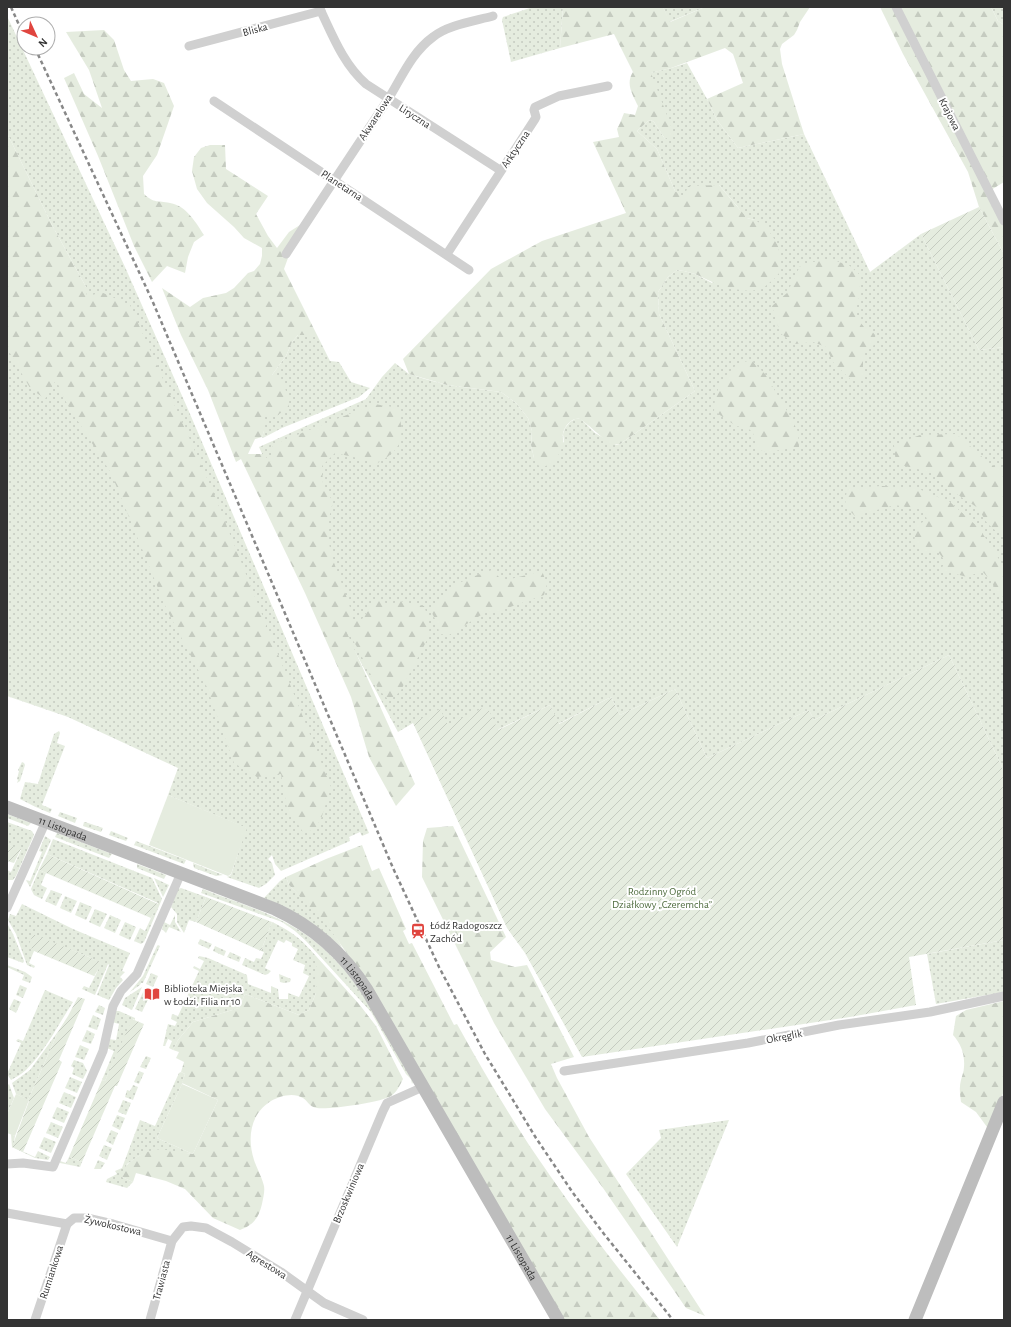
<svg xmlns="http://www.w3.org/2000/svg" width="1011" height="1327" viewBox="0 0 1011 1327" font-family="'Alegreya Sans',sans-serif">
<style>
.grass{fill:url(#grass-dots)}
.forest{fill:url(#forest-firs)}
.garden{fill:url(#garden-furrows)}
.pitch{fill:#e5ecdf}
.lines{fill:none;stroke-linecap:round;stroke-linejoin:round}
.street{stroke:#d0d0d0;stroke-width:9}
.secondary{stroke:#bdbdbd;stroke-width:13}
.rail{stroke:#888;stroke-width:2.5;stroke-dasharray:4 3;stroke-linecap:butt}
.labels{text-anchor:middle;stroke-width:4;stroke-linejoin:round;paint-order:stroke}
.street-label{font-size:11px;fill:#333;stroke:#fff}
.park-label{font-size:11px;fill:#516e41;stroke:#fff}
.poi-label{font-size:11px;fill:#333;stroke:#fff;text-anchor:start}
</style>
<defs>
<pattern id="grass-dots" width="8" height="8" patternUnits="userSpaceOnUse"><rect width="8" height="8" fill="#e5ecdf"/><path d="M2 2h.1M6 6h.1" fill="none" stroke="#c5cbc0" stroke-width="1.8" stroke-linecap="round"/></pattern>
<pattern id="forest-firs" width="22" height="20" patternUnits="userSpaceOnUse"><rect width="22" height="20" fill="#e5ecdf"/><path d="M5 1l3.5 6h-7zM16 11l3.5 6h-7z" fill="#c5cbc0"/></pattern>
<pattern id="garden-furrows" width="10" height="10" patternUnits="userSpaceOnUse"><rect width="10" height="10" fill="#e5ecdf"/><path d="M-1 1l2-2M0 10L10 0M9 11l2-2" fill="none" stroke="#c5cbc0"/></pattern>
</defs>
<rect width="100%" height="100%" fill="#fff"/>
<!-- grass -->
<g class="grass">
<path d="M533,7h30l-3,41 -49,14 -9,-42 1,-3z"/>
<path d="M663,7h42l-36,15z"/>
<path d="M991,7h13v18l-6,-4z"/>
<path d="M7,16l118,251 62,140 182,426 -7,3 -2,-4 -11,5 1,4 -69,30 -6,-7 -3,-9 -4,4 4,4 3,12 -9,9 -7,4 -32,-11 4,-2 15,-47 -78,-33 10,-27 -110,-51 -61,-21v-367l79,-42 -34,-62 -45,-92z"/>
<path d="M687,63l20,36 10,21 21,28 66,-14 66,138 51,-38 58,116 25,-3v424l-55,-116 -135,65 -5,-10 -102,48 -32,-69 -55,26 -9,-18 -53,27 -8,-19 -53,25 -84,-7 -15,9 -70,-131 -69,-154 107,-48 16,-22 13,-14 14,11 16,5 22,6 54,7 15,11 12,15 4,13 -1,14 3,13 30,-16 -1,-8 2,-6 5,-6 5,-3h6l14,14 21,12 4,-1 75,-53 -36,-77 -1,-22 10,-15 9,-7 7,1 11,3 17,9 43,-63 -8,-2 -5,-5 -5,-7 -18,-21 -35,13 -9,-7 -18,-42 -20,-18 11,-10 3,-1 3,2 11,17 -15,-66 21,-5z"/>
<path d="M298,335h19l13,26 9,1 12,20 19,6 -11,9 -77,31 -19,10 -1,-1 2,-6v-15l8,-41 14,-19 6,-14z"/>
<path d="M59,731l1,2 -3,10 8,3 -23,59 10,4 -2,4c-11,-4 -20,-9 -30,-14l5,-17 13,2 16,-50z"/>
<path d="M22,762l2,1 1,2 -5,16 -3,2 1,-3 -1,-1 2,-8 -1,-1z"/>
<path d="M60,812l17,6 -2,5 -17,-7z"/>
<path d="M7,814l21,8 3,1 -3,3 -21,-8z"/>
<path d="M7,822l25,9 2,4 -18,41 -3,4h-6v-10l4,2 10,-22 -14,-6z"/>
<path d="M84,822h1l18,6 -2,4 -18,-6z"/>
<path d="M111,831l17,7 -2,3 -17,-6z"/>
<path d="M57,833l55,21 -3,4 -54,-21z"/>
<path d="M45,836l6,4 -21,47 -4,-7 4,1 12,-29 -3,-1z"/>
<path d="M53,839l99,39 10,21 -18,43 -3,2 -7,-3 6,-13 5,3 13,-28 -111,-49z"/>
<path d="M136,841l50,19 -2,4 -50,-19z"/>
<path d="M193,863l30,12 -7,1 -22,-8z"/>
<path d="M137,864l29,11 -2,4 -27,-11z"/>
<path d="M39,870l7,3 -5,12 6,3 -5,11 -8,-4 -3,-6z"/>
<path d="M286,877l3,8c15,16 46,44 53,63 -23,-22 -48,-38 -78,-50l16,-17z"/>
<path d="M154,878l15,7 -6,12z"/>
<path d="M181,888l25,9 -10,25 -7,-2 -5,13 -7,-11v-8l-6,-7 7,-18z"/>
<path d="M203,889c29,12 61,21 89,37 61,34 88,98 121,156l-1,2 -1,-5 -5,-5 -35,-62 -65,-71 -11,-10 -13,-9 -81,-29z"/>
<path d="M51,890l11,4 -6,12 -11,-5z"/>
<path d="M65,896l12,5 -6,12 -11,-5z"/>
<path d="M80,902l12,5 -6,13 -11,-5z"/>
<path d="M22,904l51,25 57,24 -8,18 3,1 -5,5 3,3 -7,8 -7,12 -12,-5 12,-30 -1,-1 -13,31 -13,-6 2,-3 5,2 12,-24 -12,-7 -56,-22 1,16 -5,12 6,3 -1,2 -7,-3 -11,-31 -8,-14 2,-6 6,2z"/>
<path d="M95,909l12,5 -7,13 -11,-5z"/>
<path d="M110,915l11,5 -6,13 -11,-5z"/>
<path d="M175,915v7l6,10 -12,-5 -3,6 -4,-4 2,-7 6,3z"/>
<path d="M125,922l11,5 -6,13 -11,-5z"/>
<path d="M272,922c21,10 29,17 44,34v37l-7,17 -10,5 -54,-21 -6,14 -46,14 -15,18 -5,10 -4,-2 3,-7 -4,-2 -3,7h-2l5,-22 7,2 2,-4 -6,-3 1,-5 6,2 21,-45 -6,-3 1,-2 6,3 4,-8 -6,-3 1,-2 9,2 39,17 1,9 23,9v-7l7,3 1,10h9v-6l11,4 10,-21 -6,-3 2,-8 -12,-5 5,-11 -6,-3v-3l-6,-3 -2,3 -6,-3 -13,28 6,3 -3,3 -3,1 -23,-10 3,-7 9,4 2,-4 5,1 3,-7 -3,-1z"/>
<path d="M7,923l6,11 11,27 -1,2 -16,-6z"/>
<path d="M200,939l12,5 -3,5 -11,-5z"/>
<path d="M1004,940v52l-68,12 -9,-50z"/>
<path d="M158,945l2,1 -17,37h-2l-1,2 -10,7 13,-16 14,-30z"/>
<path d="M215,946l11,5 -2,5 -11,-5z"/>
<path d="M230,952l11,5 -2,5 -12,-5z"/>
<path d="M7,965l18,7 7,5 -2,6 -8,-3 2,-5 -17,-8z"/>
<path d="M151,973l7,3 -5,11 -7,-3z"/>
<path d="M279,974l12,5 -1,3 -6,1 -4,-1z"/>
<path d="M20,985l7,3 -4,10 -7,-3z"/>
<path d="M142,987l-10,23 -10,-5 3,-7z"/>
<path d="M145,988l7,3 -10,21 -7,-3z"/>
<path d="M45,990l28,12c-15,23 -27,48 -47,68 -4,4 -10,7 -15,10l-4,-6 14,-31 -5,-2 2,-2 5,2z"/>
<path d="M14,999l7,3 -5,11 -7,-4z"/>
<path d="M99,1005l6,3 -2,7 -8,-3z"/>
<path d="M116,1011h3l16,7v2l-2,-1 -28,62 -3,-1 12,-29 -7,-3 1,-9 8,1 3,-16 -7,-2z"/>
<path d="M93,1015l8,4 -4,11 -9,-3z"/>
<path d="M59,1030l-31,70 -12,-6 -4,-11 18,-13z"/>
<path d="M87,1030l8,4 -4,10 -9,-3z"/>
<path d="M80,1045l9,4 -5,11 -9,-3z"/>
<path d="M146,1056l5,2 -5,11 -6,-2z"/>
<path d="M74,1060l9,3 4,8 -4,8 -11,-5 2,-6 -3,-2z"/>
<path d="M139,1071l5,2 -5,11 -5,-2z"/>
<path d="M181,1072l4,2 -3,10 -25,54 36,16 -39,-4 -15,6 -12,8 -5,13 11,5 -6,6 -21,-6 1,-3 10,-5 -2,-3 7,-3 18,-48 15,6 24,-53z"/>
<path d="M70,1077l12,5 -5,11 -12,-5z"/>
<path d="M9,1084l5,14 -7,16v-28z"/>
<path d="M133,1085l5,2 -5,13 -8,-3 2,-7 3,1z"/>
<path d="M64,1092l12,5 -5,11 -12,-5z"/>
<path d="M123,1100l8,3 -5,12 -8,-3z"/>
<path d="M57,1107l12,5 -5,11 -12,-5z"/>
<path d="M117,1115l8,3 -5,12 -8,-4z"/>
<path d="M729,1120l-52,127 -51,-73 35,-36 -2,-8z"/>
<path d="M51,1122l12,5 -5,11 -12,-5z"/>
<path d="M111,1130l7,3 -5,12 -7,-4z"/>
<path d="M11,1134l4,2 -2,11 22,10 3,-6 12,6 -2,3 -13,-2 -23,-11z"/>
<path d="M44,1137l12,5 -5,11 -12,-5z"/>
<path d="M104,1145l8,3 -5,12 -8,-4z"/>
<path d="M69,1157l13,5 -2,5 -20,-4v-2l6,2z"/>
<path d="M98,1160l7,3 -4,6h-7z"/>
</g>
<!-- forest -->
<g class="forest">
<path d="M563,7h100l7,15 35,-15h105l-10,15 -3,8 -3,5 -12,9 -2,5 2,15 22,70 -66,14 -21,-28 -10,-21 36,-16 -10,-29 -8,-6 -54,20 -20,5 23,61 -9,5 -11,-17 -3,-2 -3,1 -11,10 20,18 18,42 9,6 4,-11 31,-1 28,33 8,2 11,7 7,10 5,9 3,15 -1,11 -5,6 -13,11 -12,2 -25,-3 -30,-14 -11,-3 -7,-1 -9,7 -10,15 1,22 36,77 -75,53 -9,1c-5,-4 -28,-25 -31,-26 -8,-2 -16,7 -17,15 -1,3 1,6 0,9 -2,11 -11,26 -24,23l-5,-8 -3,-13 1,-14 -4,-13 -12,-15 -15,-11 -54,-7 -38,-11 -6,-15 88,-90 51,-28 84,-28 -33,-71 26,-5 -2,-8 3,-6 4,-10 11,2 3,-9c-5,-11 -13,-22 -5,-34l-19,-38 -54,14z"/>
<path d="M880,7h14l110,218v29l-25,-47 -11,-35 -65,-118z"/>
<path d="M898,7h93l7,14 6,4v157l-13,8z"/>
<path d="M104,30l10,10 10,30 7,11 22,-2 11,4 10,23 -17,49 -14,21 1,18c11,10 13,6 26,9 17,3 26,20 34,32l-10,7 -6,15 -3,16 -18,-7 -15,16 -18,-36 -36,-90 -34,-78 10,-5 10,21 18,14 -13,-38 -23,-38z"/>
<path d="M7,133l45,92 34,62 1,10 14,-5 29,13 84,189 117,293 -9,29 -7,14 -12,2 -16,-24 -6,-34 -24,3 -23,-14 -28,-78 -39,-75 -56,-137 -44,-69 -11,-24 -11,19 -15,-11 -23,-40z"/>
<path d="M210,145h15l1,24 42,27 -12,18 12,22 9,12 12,-16 11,-7 -16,44 33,66h-19l-6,7 -6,14 -14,19 11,7 4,12 2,13 -14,10 -11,-1v15l-2,6 -7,2 -7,15h14l11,9 -1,-18 102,-41 25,4c4,31 6,40 -23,56l-18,-6 -23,-5 -13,13 1,19 10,17c-2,10 -7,23 -5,34 3,29 19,54 25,83h9l16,-22 10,8 12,-4 24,5c4,11 7,21 4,32l-28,54 -11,8 -11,-11 -21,-42 -14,-23 72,160 -19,22 -27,-49 -18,-60 -46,-104 -64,-134 -5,3 -28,-72 -27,-55 -19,-47 28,19 13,-9 23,-5 8,-5 14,-15 6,-2 6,-7 2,-8v-8l-18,-10 -10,-11 -27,-24 -10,-14 -5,-18 2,-14 7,-9z"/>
<path d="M831,259l19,7 10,9 -1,23 -4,13 1,6 8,10 6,2 5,6 1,9 -13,7v30h-11l-19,-19 -7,-15 -13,-5 -18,2 -15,-11 -8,-27 15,-13 14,-29z"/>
<path d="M751,360l14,14 25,42 8,16 1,15 -31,5 -10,-2 -5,-17 -5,-5 -12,-2 -22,-15 1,-14 7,-17 15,-16z"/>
<path d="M956,434l23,20 8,8 17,10v61h-6l-11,-10 -9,-15 -23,-15 -25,-21 -34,-8 -2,-19 26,-10z"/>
<path d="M883,486l36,3 31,13 29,26 25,39v36l-13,-22 -9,-10 -15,6 -26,-7 4,-9 -6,-8h-16l-9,-11 3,-17 10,-5 -3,-10 -29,-5 -40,11 -10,-10 2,-18z"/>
<path d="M492,570l11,11 39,-10 5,13 -3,11 -48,17h-10l-37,23 -10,-1 -1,-9 -8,-16 8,-7 12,-14 19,-10z"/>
<path d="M453,826l53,111 -16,15 1,8 24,7 12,-2 47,92 -23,7 6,14 32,59 116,179 -19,-8 -83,-120 -58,-79 -51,-86 -72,-146 1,-36 4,-13z"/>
<path d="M362,845l10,26 7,-3 27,61 -3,2 6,13 3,-1 42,82 3,-1c29,52 59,104 94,153 34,49 71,97 109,143h-97l-211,-360c-9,-11 -15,-22 -24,-33 -13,-14 -26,-28 -39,-42l-3,-8 40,-18z"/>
<path d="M316,956l43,48 17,22 27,53c-3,6 -6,13 -12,17 -8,6 -63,14 -74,12 -9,-2 -8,-6 -14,-10 -10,-6 -23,-2 -32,3 -21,13 -24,37 -17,59 3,9 8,17 10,26 1,6 -1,12 -2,18 -3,13 -8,21 -22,26l-27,-12 -28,-29 -19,-8 -30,-8 -3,9 -11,-5c-1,-13 20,-24 31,-27 8,-2 31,3 40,4l25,-54 -36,-17 3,-9 -4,-2 3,-10 -8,-4 3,-6 -6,-2 5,-10 15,-18 46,-14 6,-14 54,21 10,-5 7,-17z"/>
<path d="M1004,1001v90l-15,36h-2l-11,-15 -15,-10c-1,-8 -2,-15 0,-22 1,-4 3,-9 3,-13 1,-13 -3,-23 -11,-32l3,-19 10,-6z"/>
</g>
<!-- garden -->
<g class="garden">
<path d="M979,207l25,47v93l-25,3 -58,-116z"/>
<path d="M949,655l55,116v169l-95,17 7,48 -66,12 -268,40 -57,-104 -18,-25 -94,-205 27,-14 8,16 39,-19 11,24 52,-25 9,19 52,-27 9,18 55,-26 32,69 102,-48 5,10z"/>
<path d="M7,844l14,5 -7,14 -7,-2z"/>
<path d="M47,854l111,50 -7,14 -112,-48z"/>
<path d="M206,897l66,25 -11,29 -65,-29z"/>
<path d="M33,934l56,23 13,7 -8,12 -60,-25 -1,-2 -5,-2z"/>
<path d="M78,997l7,2 -26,61 3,2 -39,90 -11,-5 17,-46 -1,-1 31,-70 9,-14z"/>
<path d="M132,1019l12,5 -27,62h-2l-33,76 -13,-5 33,-77 3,1z"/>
</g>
<!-- pitch -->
<g class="pitch">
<path d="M168,795l79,33 -16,46 -3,2 -79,-31z"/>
<path d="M182,1084l36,16 -25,54 -36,-16z"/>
<path d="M16,1094l13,6 -14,36 -8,-3v-19z"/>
</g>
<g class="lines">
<!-- street -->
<g class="street">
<path d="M319,7c13,27 24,57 47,77l134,86"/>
<path d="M896,7l108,214"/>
<path d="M189,46l132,-35"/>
<path d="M214,101l255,169"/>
<path d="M286,254c33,-51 67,-102 101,-153 14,-22 24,-48 46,-64 14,-12 42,-16 60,-21"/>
<path d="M447,254l88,-135 1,-2 -2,-7 1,-3 24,-11 49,-10"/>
<path d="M7,908l39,-87"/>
<path d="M564,1071l184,-28 91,-18 91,-13 74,-16"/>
<path d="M7,1164l16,-1 30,4 50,-116 10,-45 8,-15 16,-17 44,-101"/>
<path d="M7,1213l60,11 7,-6h13l26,6 59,17"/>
<path d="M35,1320l32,-96"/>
<path d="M150,1320l22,-79 11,-14 8,-1 15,2 26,14 49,30 43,31 39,17"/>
<path d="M295,1320l88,-209 4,-8 36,-16"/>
</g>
<!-- secondary -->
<g class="secondary">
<path id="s1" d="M7,807l268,102c39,18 69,45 92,81l191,330"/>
<path d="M915,1320l89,-218"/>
</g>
<!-- rail -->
<g class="rail">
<path d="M11,7l13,29"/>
<path d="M35,48l117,252 241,568 46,99 46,87 51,84 37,55 31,41 69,86"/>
</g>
</g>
<!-- icons -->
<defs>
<g id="station-bare" transform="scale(1.2)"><path d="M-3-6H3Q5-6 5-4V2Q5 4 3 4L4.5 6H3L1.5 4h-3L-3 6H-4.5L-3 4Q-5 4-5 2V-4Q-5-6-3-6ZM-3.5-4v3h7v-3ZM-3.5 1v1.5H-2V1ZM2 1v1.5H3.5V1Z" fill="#e0453f" stroke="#fff" stroke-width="2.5" paint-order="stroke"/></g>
<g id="library-bare" transform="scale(1.2)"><path d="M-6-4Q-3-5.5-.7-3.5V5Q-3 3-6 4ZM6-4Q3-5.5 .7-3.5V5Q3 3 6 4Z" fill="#e0453f" stroke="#fff" stroke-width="2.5" paint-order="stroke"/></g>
</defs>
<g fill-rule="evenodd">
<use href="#station-bare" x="418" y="931"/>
<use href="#library-bare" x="152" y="994"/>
</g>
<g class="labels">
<!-- street labels -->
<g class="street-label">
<text transform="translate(255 29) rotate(-15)" y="4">Bliska</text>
<text transform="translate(950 114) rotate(63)" y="4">Krajowa</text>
<text transform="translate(415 116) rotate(33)" y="4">Liryczna</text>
<text transform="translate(375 117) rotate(-57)" y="4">Akwarelowa</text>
<text transform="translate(515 149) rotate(-56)" y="4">Arktyczna</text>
<text transform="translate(342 185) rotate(33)" y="4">Planetarna</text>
<text dy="4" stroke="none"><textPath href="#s1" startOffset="60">11 Listopada</textPath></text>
<text dy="4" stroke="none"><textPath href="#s1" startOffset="396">11 Listopada</textPath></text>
<text transform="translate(784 1036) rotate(-11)" y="4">Okręglik</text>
<text transform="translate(348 1193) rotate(-67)" y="4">Brzoskwiniowa</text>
<text transform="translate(113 1225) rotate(13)" y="4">Żywokostowa</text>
<text dy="4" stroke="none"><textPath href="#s1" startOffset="720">11 Listopada</textPath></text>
<text transform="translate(267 1264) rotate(32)" y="4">Agrestowa</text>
<text transform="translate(51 1272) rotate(-72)" y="4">Rumiankowa</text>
<text transform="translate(161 1280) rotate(-75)" y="4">Trawiasta</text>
</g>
<!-- park labels -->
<g class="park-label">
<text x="662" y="895">Rodzinny Ogród<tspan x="662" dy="13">Działkowy „Czeremcha”</tspan></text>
</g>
<!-- poi labels -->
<g class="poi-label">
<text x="430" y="929">Łódź Radogoszcz<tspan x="430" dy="13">Zachód</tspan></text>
<text x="164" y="992">Biblioteka Miejska<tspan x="164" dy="13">w Łodzi, Filia nr 10</tspan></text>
</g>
</g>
<!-- border -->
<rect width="1011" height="1327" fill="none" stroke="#333333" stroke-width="16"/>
<!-- north arrow -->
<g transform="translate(36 36) rotate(134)"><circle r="19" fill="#ffffff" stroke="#adadad"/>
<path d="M0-3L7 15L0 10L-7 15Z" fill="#e0453f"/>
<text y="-6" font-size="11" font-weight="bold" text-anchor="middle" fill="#333333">N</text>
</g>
</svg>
